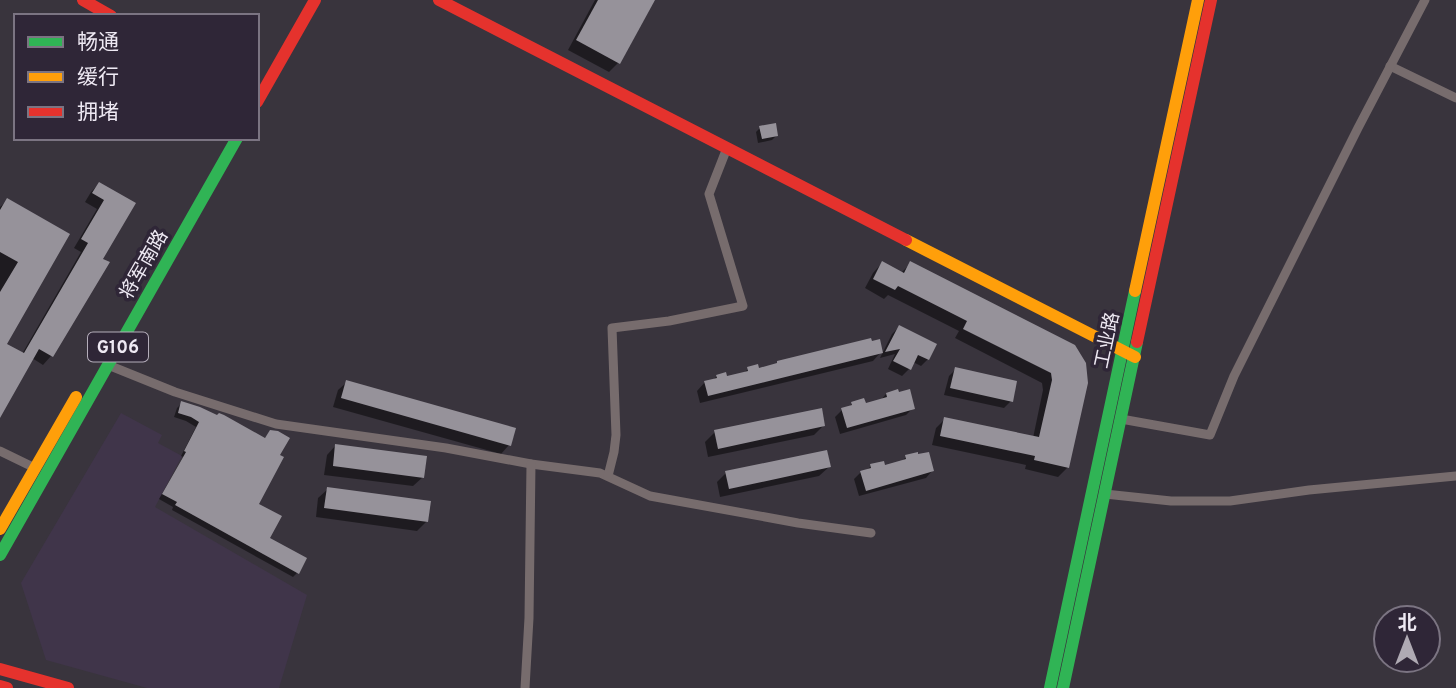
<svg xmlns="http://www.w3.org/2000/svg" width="1456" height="688" viewBox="0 0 1456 688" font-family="Overpass,'Noto Sans SC',sans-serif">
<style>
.built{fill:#40354a}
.shadow{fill:#0007}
.building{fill:#96929a}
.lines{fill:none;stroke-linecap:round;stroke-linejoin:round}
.street{stroke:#776c6d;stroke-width:9}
.fast{stroke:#30b455;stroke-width:12}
.slow{stroke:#ff9f0a;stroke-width:12}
.jam{stroke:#e5322d;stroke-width:12}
.labels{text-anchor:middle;stroke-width:7;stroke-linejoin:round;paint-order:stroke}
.shield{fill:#2f2637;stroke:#b5aebb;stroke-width:2}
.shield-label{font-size:18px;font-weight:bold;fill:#eee9f3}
.street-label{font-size:19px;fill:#eee9f3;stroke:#2f2637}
</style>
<rect width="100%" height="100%" fill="#39343d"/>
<!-- built -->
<path class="built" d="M121,413l41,22 -4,8 24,13 -27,51 152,88 -28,93h-132l-101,-28 -25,-77z"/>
<!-- shadow -->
<g class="shadow">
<path d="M595,0h58l-35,63 -9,9 -41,-22z"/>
<path d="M760,128l16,8 -4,4 -14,3 -2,-11z"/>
<path d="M99,184l35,20 -33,55 -20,46 -30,51 -8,9 -11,-7 -32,56v-207l8,-7 59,34 -63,110 18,10 59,-102 -7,-4 23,-39 -12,-7 6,-10z"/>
<path d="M882,263l19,10 10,-10 163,83 -6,121 -10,10 -33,-8 1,-4 -94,-20 4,-17 9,-9 88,19 10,-48 -1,-7 -87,-45 4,-7 -71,-36 -4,4 -19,-11 8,-15z"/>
<path d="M899,327l29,32 -7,7 -8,-4 -4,7 -7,7 -14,-7 7,-15 -15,4 12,-24z"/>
<path d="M881,352l-8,9 -173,42 -3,-12 8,-9 7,-1 5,-5 9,2 17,-4 5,-5 9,1z"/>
<path d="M956,369l55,32 -7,7 -60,-13 5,-19z"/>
<path d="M347,382l162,63 -8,9 -168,-47 5,-17z"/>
<path d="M886,394l27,14 -7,7 -66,19 -5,-17 7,-7 5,-1 5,-5 12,1 17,-5z"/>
<path d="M182,403l82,36 7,-8 -14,74 11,34 29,34 -4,4 -121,-67 1,-3 -14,-8 24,-42 -2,-1 15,-29 -10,-6 -12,-4 3,-9z"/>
<path d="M824,425l-10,10 -106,22 -3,-15 10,-10z"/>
<path d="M336,445l87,32 -10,9 -89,-11 3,-20z"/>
<path d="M906,457l26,14 -6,7 -67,18 -5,-17 7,-7 5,-1 5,-5 13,1 16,-4z"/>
<path d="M829,467l-10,9 -99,21 -3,-15 9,-9z"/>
<path d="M328,489l99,32 -10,10 -101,-14 2,-19z"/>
</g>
<!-- building -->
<g class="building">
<path d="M598,0h57l-35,64 -44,-24z"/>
<path d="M776,123l2,13 -16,3 -3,-13z"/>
<path d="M99,182l37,21 -33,56 7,3 -57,95 -14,-8 -39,69v-126l18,-30 -18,-10v-42l7,-12 63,36 -63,110 17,9 64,-110 -7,-4 23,-39 -12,-7z"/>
<path d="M882,261l22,12 6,-12 165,84 11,18 2,20 -19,85 -35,-8 1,-4 -95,-20 4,-19 95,20 13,-57 -1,-7 -88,-44 4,-8 -69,-35 -3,4 -22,-11z"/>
<path d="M899,325l38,19 -8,16 -11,-5 -7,15 -18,-9 7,-12 -15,3z"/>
<path d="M871,338l1,3 8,-2 3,14 -175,43 -4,-15 13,-3 -1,-3 10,-3 1,4 21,-5 -1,-4 11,-3 1,4 18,-5v-2z"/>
<path d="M955,367l62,14 -4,21 -63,-14z"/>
<path d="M346,380l170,48 -5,18 -170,-48z"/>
<path d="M898,389l1,3 11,-3 5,20 -68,19 -6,-20 11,-3 -1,-3 13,-4 2,5 21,-6 -1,-4z"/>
<path d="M181,401l19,6 17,8 2,-2 5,2 41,23 5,-8 8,1 12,7 -10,17 4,2 -25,47 23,12 -12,22 37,20 -8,16 -124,-69 2,-3 -15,-8 24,-42 -2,-1 15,-29 -8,-5 -13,-4z"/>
<path d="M822,408l3,18 -107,23 -4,-19z"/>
<path d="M335,444l92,12 -3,22 -91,-12z"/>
<path d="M827,450l4,17 -102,22 -4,-18z"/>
<path d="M918,452v2l11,-2 5,19 -68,20 -6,-20 11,-3 -1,-4 14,-3 1,4 21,-6 -1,-4z"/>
<path d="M327,487l104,14 -3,21 -104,-14z"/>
</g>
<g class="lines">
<!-- street -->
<g class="street">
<path d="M1390,66l66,32"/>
<path d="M108,365l67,27 101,32 170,24 85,16 69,9 50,23 148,27 73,10"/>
<path d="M1121,419l89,16 24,-59 124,-248 67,-128"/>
<path d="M0,451l35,17"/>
<path d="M608,476l6,-24 2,-17 -4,-107 57,-7 74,-15 -34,-112 18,-46"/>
<path d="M1105,494l66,7h59l79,-11 147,-14"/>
<path d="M525,688l4,-70 2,-154"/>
</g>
<!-- fast -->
<g class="fast">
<path d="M0,555l237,-417"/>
<path d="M1050,688l85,-397"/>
<path d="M1063,688l74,-346"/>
</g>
<!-- slow -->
<g class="slow">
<path d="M906,240l229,117"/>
<path d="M1135,291l63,-291"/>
<path d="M0,529l76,-132"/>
</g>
<!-- jam -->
<g class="jam">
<path d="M83,0l28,16"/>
<path d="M439,0l467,240"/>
<path d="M257,102l58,-102"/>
<path d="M1137,342l74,-342"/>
<path d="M0,669l68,19"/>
<path d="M0,686l7,2"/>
</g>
</g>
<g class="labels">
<!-- shield labels -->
<rect class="shield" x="88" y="332.5" width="60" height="29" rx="5"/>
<g class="shield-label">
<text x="118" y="353">G106</text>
</g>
<!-- street labels -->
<g class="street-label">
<text transform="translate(143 264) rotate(-60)" y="7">将军南路</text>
<text transform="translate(1106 340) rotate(-78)" y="7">工业路</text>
</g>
</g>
<!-- legend -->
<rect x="14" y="14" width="245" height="126" fill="#2f2637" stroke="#7b7482" stroke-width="2"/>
<rect x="28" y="37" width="35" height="10" fill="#30b455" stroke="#7b7482" stroke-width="2"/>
<text x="77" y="49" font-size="21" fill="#eee9f3">畅通</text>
<rect x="28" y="72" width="35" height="10" fill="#ff9f0a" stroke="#7b7482" stroke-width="2"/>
<text x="77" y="84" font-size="21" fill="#eee9f3">缓行</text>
<rect x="28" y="107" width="35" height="10" fill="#e5322d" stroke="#7b7482" stroke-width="2"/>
<text x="77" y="119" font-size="21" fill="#eee9f3">拥堵</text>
<!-- north arrow -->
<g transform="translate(1407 639)"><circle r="33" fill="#2f2637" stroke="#7b7482" stroke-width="2"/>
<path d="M0-5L12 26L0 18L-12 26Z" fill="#afaab3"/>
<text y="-10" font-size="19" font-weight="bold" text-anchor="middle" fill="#eee9f3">北</text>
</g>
</svg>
